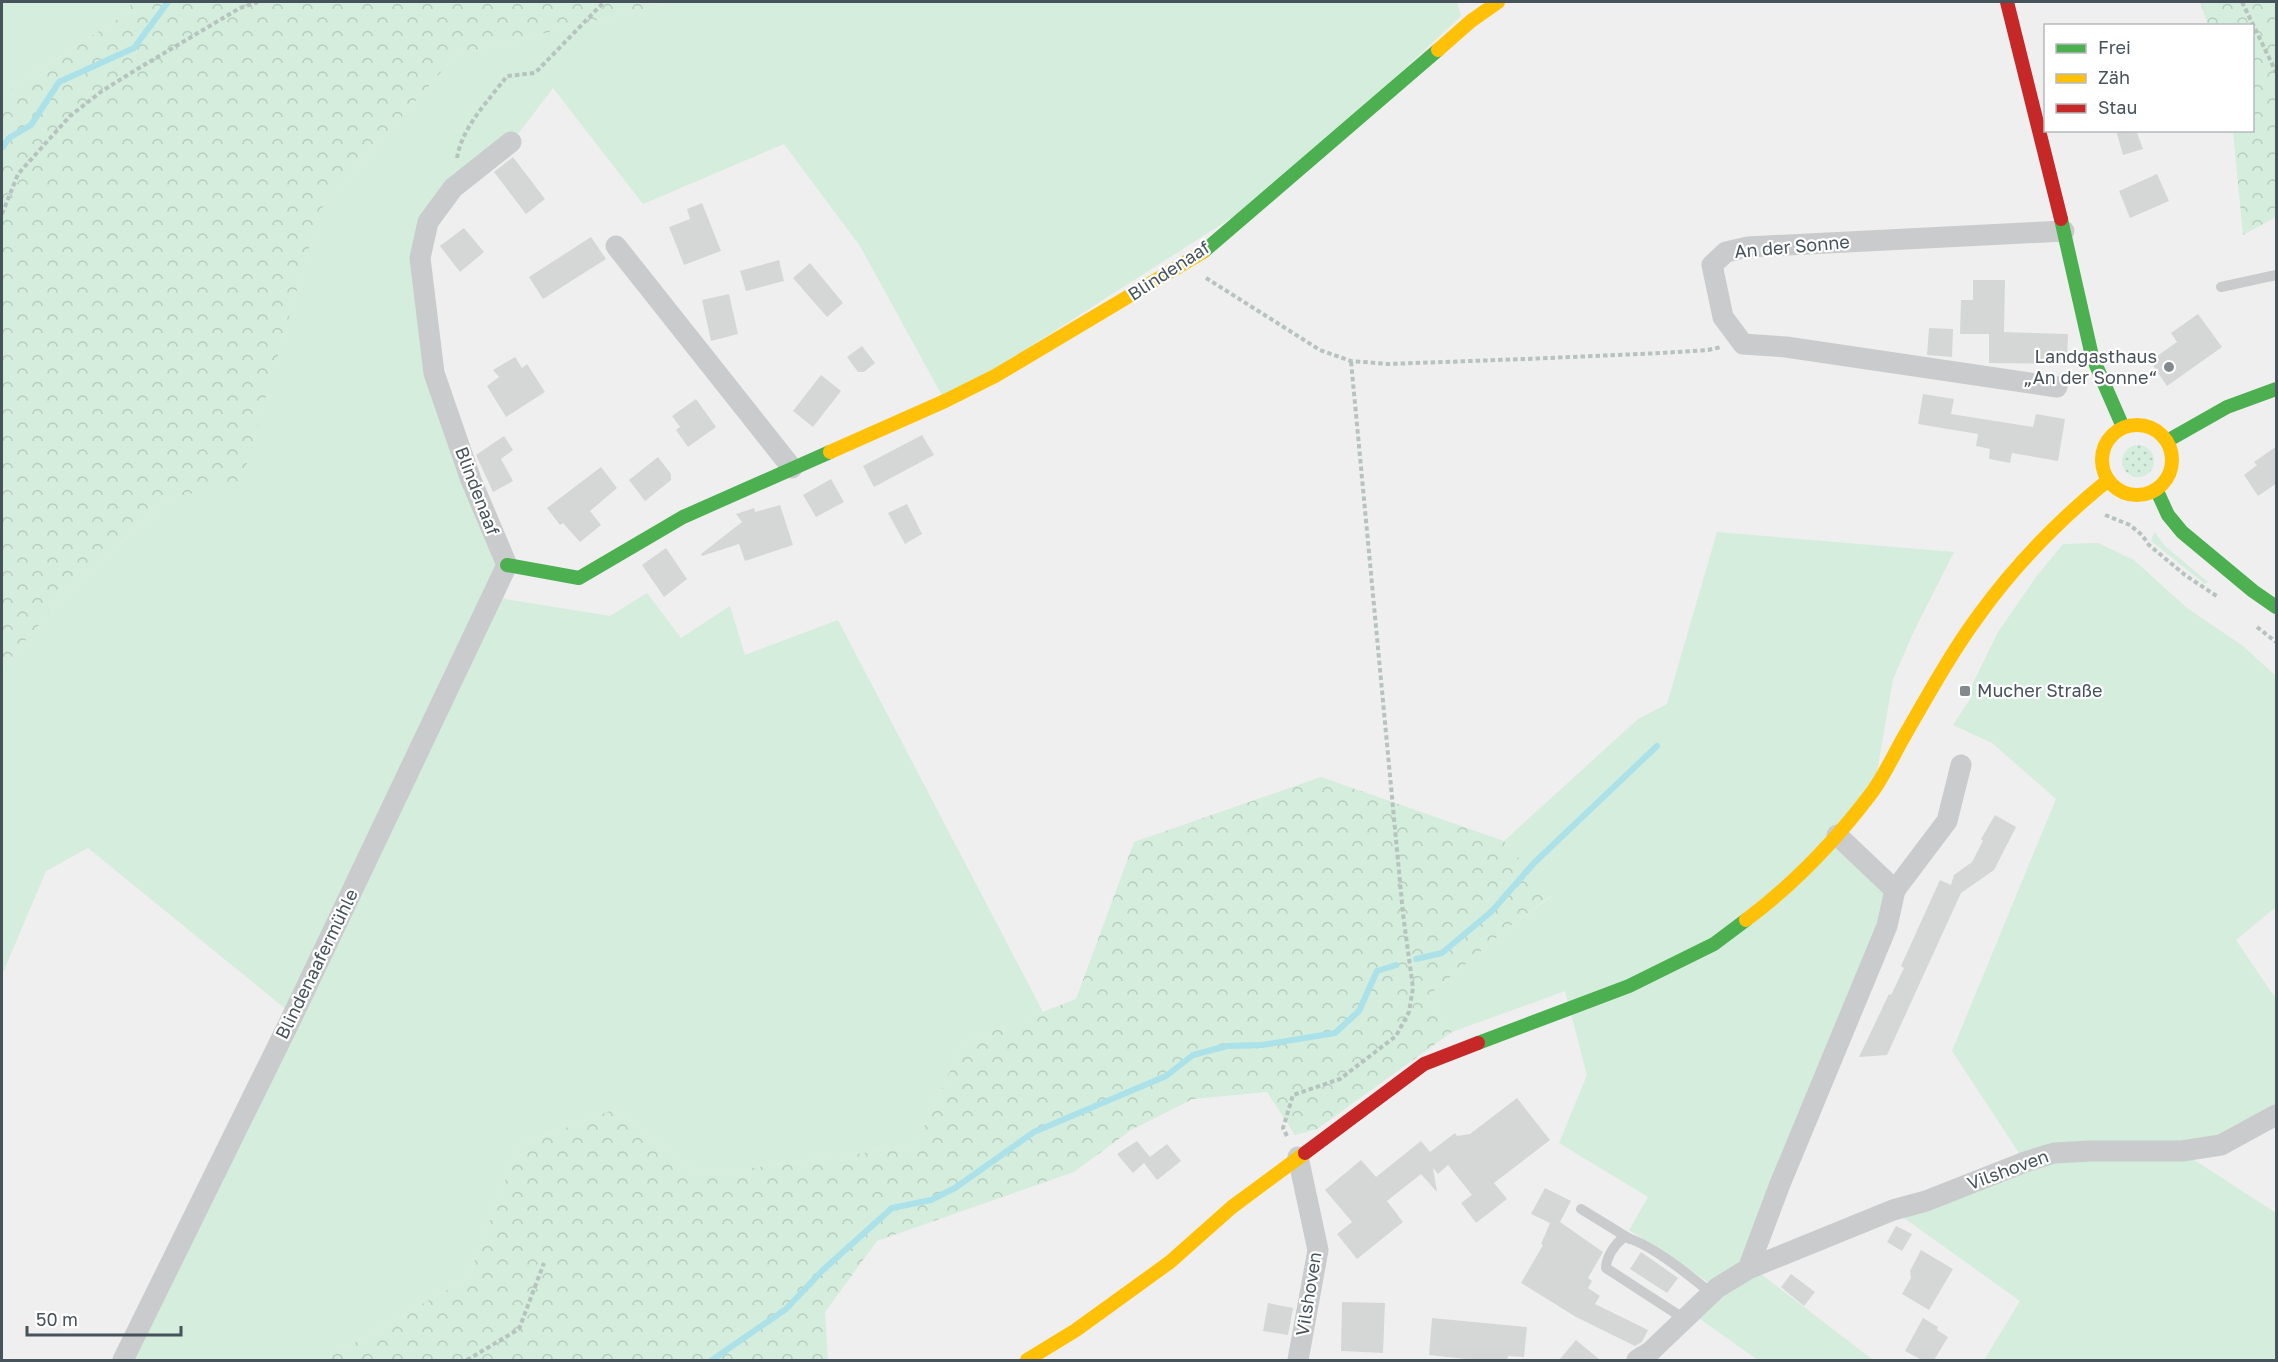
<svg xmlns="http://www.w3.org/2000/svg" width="2278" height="1362" viewBox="0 0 2278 1362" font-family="'Golos Text',sans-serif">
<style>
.green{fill:#d4eddc}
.forest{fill:url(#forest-crowns)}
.garden{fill:url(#garden-dots)}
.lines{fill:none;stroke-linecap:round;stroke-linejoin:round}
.stream{stroke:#abe1e9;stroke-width:6}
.building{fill:#d5d7d7}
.path{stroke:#b7c3be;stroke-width:4;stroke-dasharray:4.5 3;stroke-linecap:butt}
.lane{stroke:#c9cbcd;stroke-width:10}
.street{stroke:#c9cbcd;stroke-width:21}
.fast{stroke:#4caf50;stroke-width:14}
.slow{stroke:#ffc107;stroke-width:14}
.jam{stroke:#c62828;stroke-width:14}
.poi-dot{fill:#828a8e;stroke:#fff;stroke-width:2}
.labels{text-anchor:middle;stroke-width:4.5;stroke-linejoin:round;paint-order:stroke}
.street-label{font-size:18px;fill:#47535a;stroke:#fff}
.poi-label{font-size:18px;fill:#47535a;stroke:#fff;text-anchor:end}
</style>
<defs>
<pattern id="forest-crowns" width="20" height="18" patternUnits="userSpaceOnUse" patternTransform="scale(1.5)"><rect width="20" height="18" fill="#d4eddc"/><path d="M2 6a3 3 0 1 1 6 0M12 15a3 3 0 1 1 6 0" fill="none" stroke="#b7cdbf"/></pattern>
<pattern id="garden-dots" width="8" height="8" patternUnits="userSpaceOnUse" patternTransform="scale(1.5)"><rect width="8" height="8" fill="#d4eddc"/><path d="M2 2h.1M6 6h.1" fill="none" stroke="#b7cdbf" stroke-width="1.8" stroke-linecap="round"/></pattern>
</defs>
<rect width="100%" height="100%" fill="#efefef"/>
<!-- green -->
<g class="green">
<path d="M2,2h130l-5,11 -111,72 -14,15z"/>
<path d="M671,2h786l4,14 -186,174 -330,211 -85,-155 -76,-102 -141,60 -90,-116 -38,50 -87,84 6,151 73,192 -14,32 117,19 37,-23 34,45 49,-32 15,49 93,-35 205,392 -80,31 -48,103 -216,29 -84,-66 -97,37 -50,132 -144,82h-201l170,-345 -205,-167 -42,23 -44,104v-307l63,-74 103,-94 74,-21 78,-269 136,-155z"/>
<path d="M1717,532l237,20 -39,77 -22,50 -19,110 -37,46 58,55 -147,379 -31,19 -88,-58 19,-33 -89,-54 28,-68 -22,-84 -113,41 -25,-35 87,-74 37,-26 -47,-56 134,-122 29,-15z"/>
<path d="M2154,532l12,15 42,35 -3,2 -54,-43z"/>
<path d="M2098,543l36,17 53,48 56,38 33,30v231l-40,33 40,59v116l-94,37 94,61v147h-292l36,-59 -127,-91 132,-48 -73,-111 104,-252 -64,-56 -39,-18 17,-26 3,-16 25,-51 38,-55 27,-33z"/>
<path d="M1752,1267l121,93h-115l-68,-48z"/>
</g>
<!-- forest -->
<g class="forest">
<path d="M132,2h539l-215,53 -136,155 -78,270 -74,20 -103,94 -63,74v-568l14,-15 111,-72z"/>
<path d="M2200,2h76v215l-33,18 -10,-104 19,-1v-104l-44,-1z"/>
<path d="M1321,777l183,64 47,55 -37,27 -87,74 25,35 -135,97 -22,6 -28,-43 -74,7 -62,31 -57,42 -197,69 -52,71 3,48h-504l144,-82 50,-132 97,-37 84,66 216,-29 48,-103 113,-44 58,-157z"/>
</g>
<!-- garden -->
<circle class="garden" cx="2138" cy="461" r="16"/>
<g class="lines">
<!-- stream -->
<g class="stream">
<path d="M2,148l7,-10 22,-13 28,-43 75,-34 34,-46"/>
<path d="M1416,959l26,-6 50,-42 42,-48 123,-117"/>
<path d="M712,1360l74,-51 37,-39 69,-62 39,-8 24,-12 79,-56 132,-56 27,-21 34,-9 35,-1 73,-12 24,-22 18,-40 19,-6"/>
</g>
</g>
<!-- building -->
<g class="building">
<path d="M2116,130h20l7,19 -20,6z"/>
<path d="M513,157l32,42 -19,15 -32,-42z"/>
<path d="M2157,174l12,27 -39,17 -11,-27z"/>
<path d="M702,203l19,48 -37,14 -15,-38 21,-8 -3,-10z"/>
<path d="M464,228l20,24 -24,20 -20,-26z"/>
<path d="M591,237l15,22 -63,40 -14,-22z"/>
<path d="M779,260l5,21 -38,10 -6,-20z"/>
<path d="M810,263l33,40 -16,14 -34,-39z"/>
<path d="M1973,280h32l-1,52 64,2 -1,30 -78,-1v-29h-29l1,-34h12z"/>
<path d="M729,294l9,40 -27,7 -9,-41z"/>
<path d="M2198,314l24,33 -55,39 -17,-25 27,-19 -6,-9z"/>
<path d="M1929,328l24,1 -1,28 -25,-2z"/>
<path d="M862,346l13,17 -11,9h-6l-11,-15z"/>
<path d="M515,357l7,11 5,-4 18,28 -39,25 -19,-31 12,-9 -6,-7z"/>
<path d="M821,375l20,16 -28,36 -20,-16z"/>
<path d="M1923,394l31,5 -3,15 82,13 3,-13 29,5 -7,42 -46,-8 -2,10 -21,-4 1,-10 -14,-3 2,-12 -60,-10z"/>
<path d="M696,399l20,28 -28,20 -12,-17 4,-3 -8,-11z"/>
<path d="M922,435l12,20 -60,32 -11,-21z"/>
<path d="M504,436l9,14 -12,9 12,22 -20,11 -17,-37z"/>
<path d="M2277,446v37l-19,13 -14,-21 13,-10 -3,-3z"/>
<path d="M658,457l13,17v6l-26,21 -16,-21z"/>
<path d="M601,467l16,21 -27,23 11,14 -21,17 -17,-19 -3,2 -13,-17z"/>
<path d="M831,479l13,23 -28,15 -13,-22z"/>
<path d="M907,504l15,30 -17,10 -17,-31z"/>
<path d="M780,505l13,40 -48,16 -6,-17 -37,12 -1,-2 41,-32 -6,-8 18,-6 1,4z"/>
<path d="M666,548l21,31 -23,18 -22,-32z"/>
<path d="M1995,815l21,12 -22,43 -33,23 -74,162 -28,2 30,-63 2,1 13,-27 -3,-2 39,-86 11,5 3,-10 18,-13 11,-21 -2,-2z"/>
<path d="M1517,1098l33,42 -56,43 13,16 -31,24 -15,-20 11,-8 -24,-30 -10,9 -5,-6 4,24 -16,-18 -34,27 16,21 -46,37 -20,-25 15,-12 -27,-32 36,-30 15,17 45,-36 9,11 25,-19 2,3 13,-2z"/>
<path d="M1137,1141l13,16 -4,3 21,-16 14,17 -24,19 -13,-17 -11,10 -16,-19z"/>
<path d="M1545,1188l26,13 -11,21 43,30 -15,26 4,3 -4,7 12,8 -5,8 53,26 -6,12 -7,4 -59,-29 -55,-34 22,-38 -2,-1 9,-21 -19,-9z"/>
<path d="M1896,1226l16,8 -10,17 -15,-9z"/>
<path d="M1921,1250l32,19 -24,41 -27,-16 9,-16 -1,-7z"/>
<path d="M1641,1252l37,26 -11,15 -37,-24z"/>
<path d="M1791,1274l24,18 -11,14 -23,-19z"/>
<path d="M1342,1302l43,1 -2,50 -42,-2z"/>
<path d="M1268,1303l25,5 -5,27 -25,-4z"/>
<path d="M1432,1318l95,9 -3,30 -16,-1 -1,4h-31l-47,-5z"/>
<path d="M1923,1318l15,9 -1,3 11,7 -14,23h-12l-17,-9z"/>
<path d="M1576,1340l24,20h-41z"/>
</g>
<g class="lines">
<!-- path -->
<g class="path">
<path d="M2242,2l34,70"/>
<path d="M457,158c5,-31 32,-58 50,-82l28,-3 69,-71"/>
<path d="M2,214l16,-40 52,-58 32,-25 37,-23 101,-60 18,-6"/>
<path d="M1206,278l114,72 31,11 37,3 138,-5 135,-6 47,-3 13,-3"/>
<path d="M2105,515l25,10 12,10 7,10 36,30 33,22"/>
<path d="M2257,627l19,15"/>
<path d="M1287,1136l-4,-8 10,-33 47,-16 56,-43 13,-24 4,-24 -10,-74 -52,-553"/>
<path d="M467,1360l52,-31 25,-66"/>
</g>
<!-- lane -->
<g class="lane">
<path d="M2221,287l55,-12"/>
<path d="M1581,1209l49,30"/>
<path d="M1683,1318l-77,-50c0,-11 9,-24 18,-31 26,6 66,39 87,56"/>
</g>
<!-- street -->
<g class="street">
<path d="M616,246l176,222"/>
<path d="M2057,387l-271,-40 -43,-3 -20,-27 -11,-52 14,-13 22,-5 316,-16"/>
<path d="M1895,890l52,-69 14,-56"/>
<path d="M1748,1269l32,-85 107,-258 8,-36 -58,-55"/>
<path d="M123,1360l170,-345 214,-450 -36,-85 -37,-107 -14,-115 8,-36 25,-34 58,-46"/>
<path d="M1298,1360l20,-110 -20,-93"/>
<path d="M1637,1360l13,-8 67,-64 31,-19 145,-59 33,-9 99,-39 29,-9 37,-2h91l39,-6 55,-30"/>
</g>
<!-- fast -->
<g class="fast">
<path d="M2061,219l31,137 31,71"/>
<path d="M1203,252l235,-202"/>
<path d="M2167,441l60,-34 49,-18"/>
<path d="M2157,491l11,24 14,17 71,59 23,16"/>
<path d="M507,565l72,13 104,-61 147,-65"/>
<path d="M1478,1043l151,-57 85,-42 32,-24"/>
</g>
<!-- slow -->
<g class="slow">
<path d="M1438,50l33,-29 27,-19"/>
<circle cx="2137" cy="460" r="35"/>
<path d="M830,452l115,-51 50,-25 208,-124"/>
<path d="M1746,920c48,-36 91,-81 127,-129 12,-17 21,-37 32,-56 23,-40 46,-82 74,-120 36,-50 80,-95 128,-134"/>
<path d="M1027,1360l49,-30 94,-68 62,-55 73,-54"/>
</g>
<!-- jam -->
<g class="jam">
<path d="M2007,2l54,217"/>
<path d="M1305,1153l119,-89 54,-21"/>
</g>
</g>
<!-- markers -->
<g class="poi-dot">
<circle cx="2169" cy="367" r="6"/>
<rect x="1959" y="685" width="12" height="12" rx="3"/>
</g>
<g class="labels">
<!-- street labels -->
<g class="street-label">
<text transform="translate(1792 247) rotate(-5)" y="6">An der Sonne</text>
<text transform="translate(1169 271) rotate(-33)" y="6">Blindenaaf</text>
<text transform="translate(477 491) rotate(69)" y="6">Blindenaaf</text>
<text transform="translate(317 964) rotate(-64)" y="6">Blindenaafermühle</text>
<text transform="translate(2008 1170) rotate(-20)" y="6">Vilshoven</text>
<text transform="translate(1309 1294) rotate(-81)" y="6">Vilshoven</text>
</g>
<!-- poi labels -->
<g class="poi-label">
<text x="2157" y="363">Landgasthaus<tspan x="2157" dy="21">„An der Sonne“</tspan></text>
<text x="1977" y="697" text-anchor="start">Mucher Straße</text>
</g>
</g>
<!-- border -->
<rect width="2278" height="1362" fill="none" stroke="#47535a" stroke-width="6"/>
<!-- legend -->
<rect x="2044" y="24" width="210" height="108" fill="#ffffff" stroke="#b5babd" stroke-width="1.5"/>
<rect x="2056" y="44" width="30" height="9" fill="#4caf50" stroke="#b5babd" stroke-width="1.5"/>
<text x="2098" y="54" font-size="18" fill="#47535a">Frei</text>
<rect x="2056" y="74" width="30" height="9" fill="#ffc107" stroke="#b5babd" stroke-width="1.5"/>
<text x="2098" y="84" font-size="18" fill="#47535a">Zäh</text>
<rect x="2056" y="104" width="30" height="9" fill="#c62828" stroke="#b5babd" stroke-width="1.5"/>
<text x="2098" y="114" font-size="18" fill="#47535a">Stau</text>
<!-- scale -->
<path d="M27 1326v9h154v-9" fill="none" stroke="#47535a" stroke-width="3"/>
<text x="36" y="1326" font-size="18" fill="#47535a" stroke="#ffffff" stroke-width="4.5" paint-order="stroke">50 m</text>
</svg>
